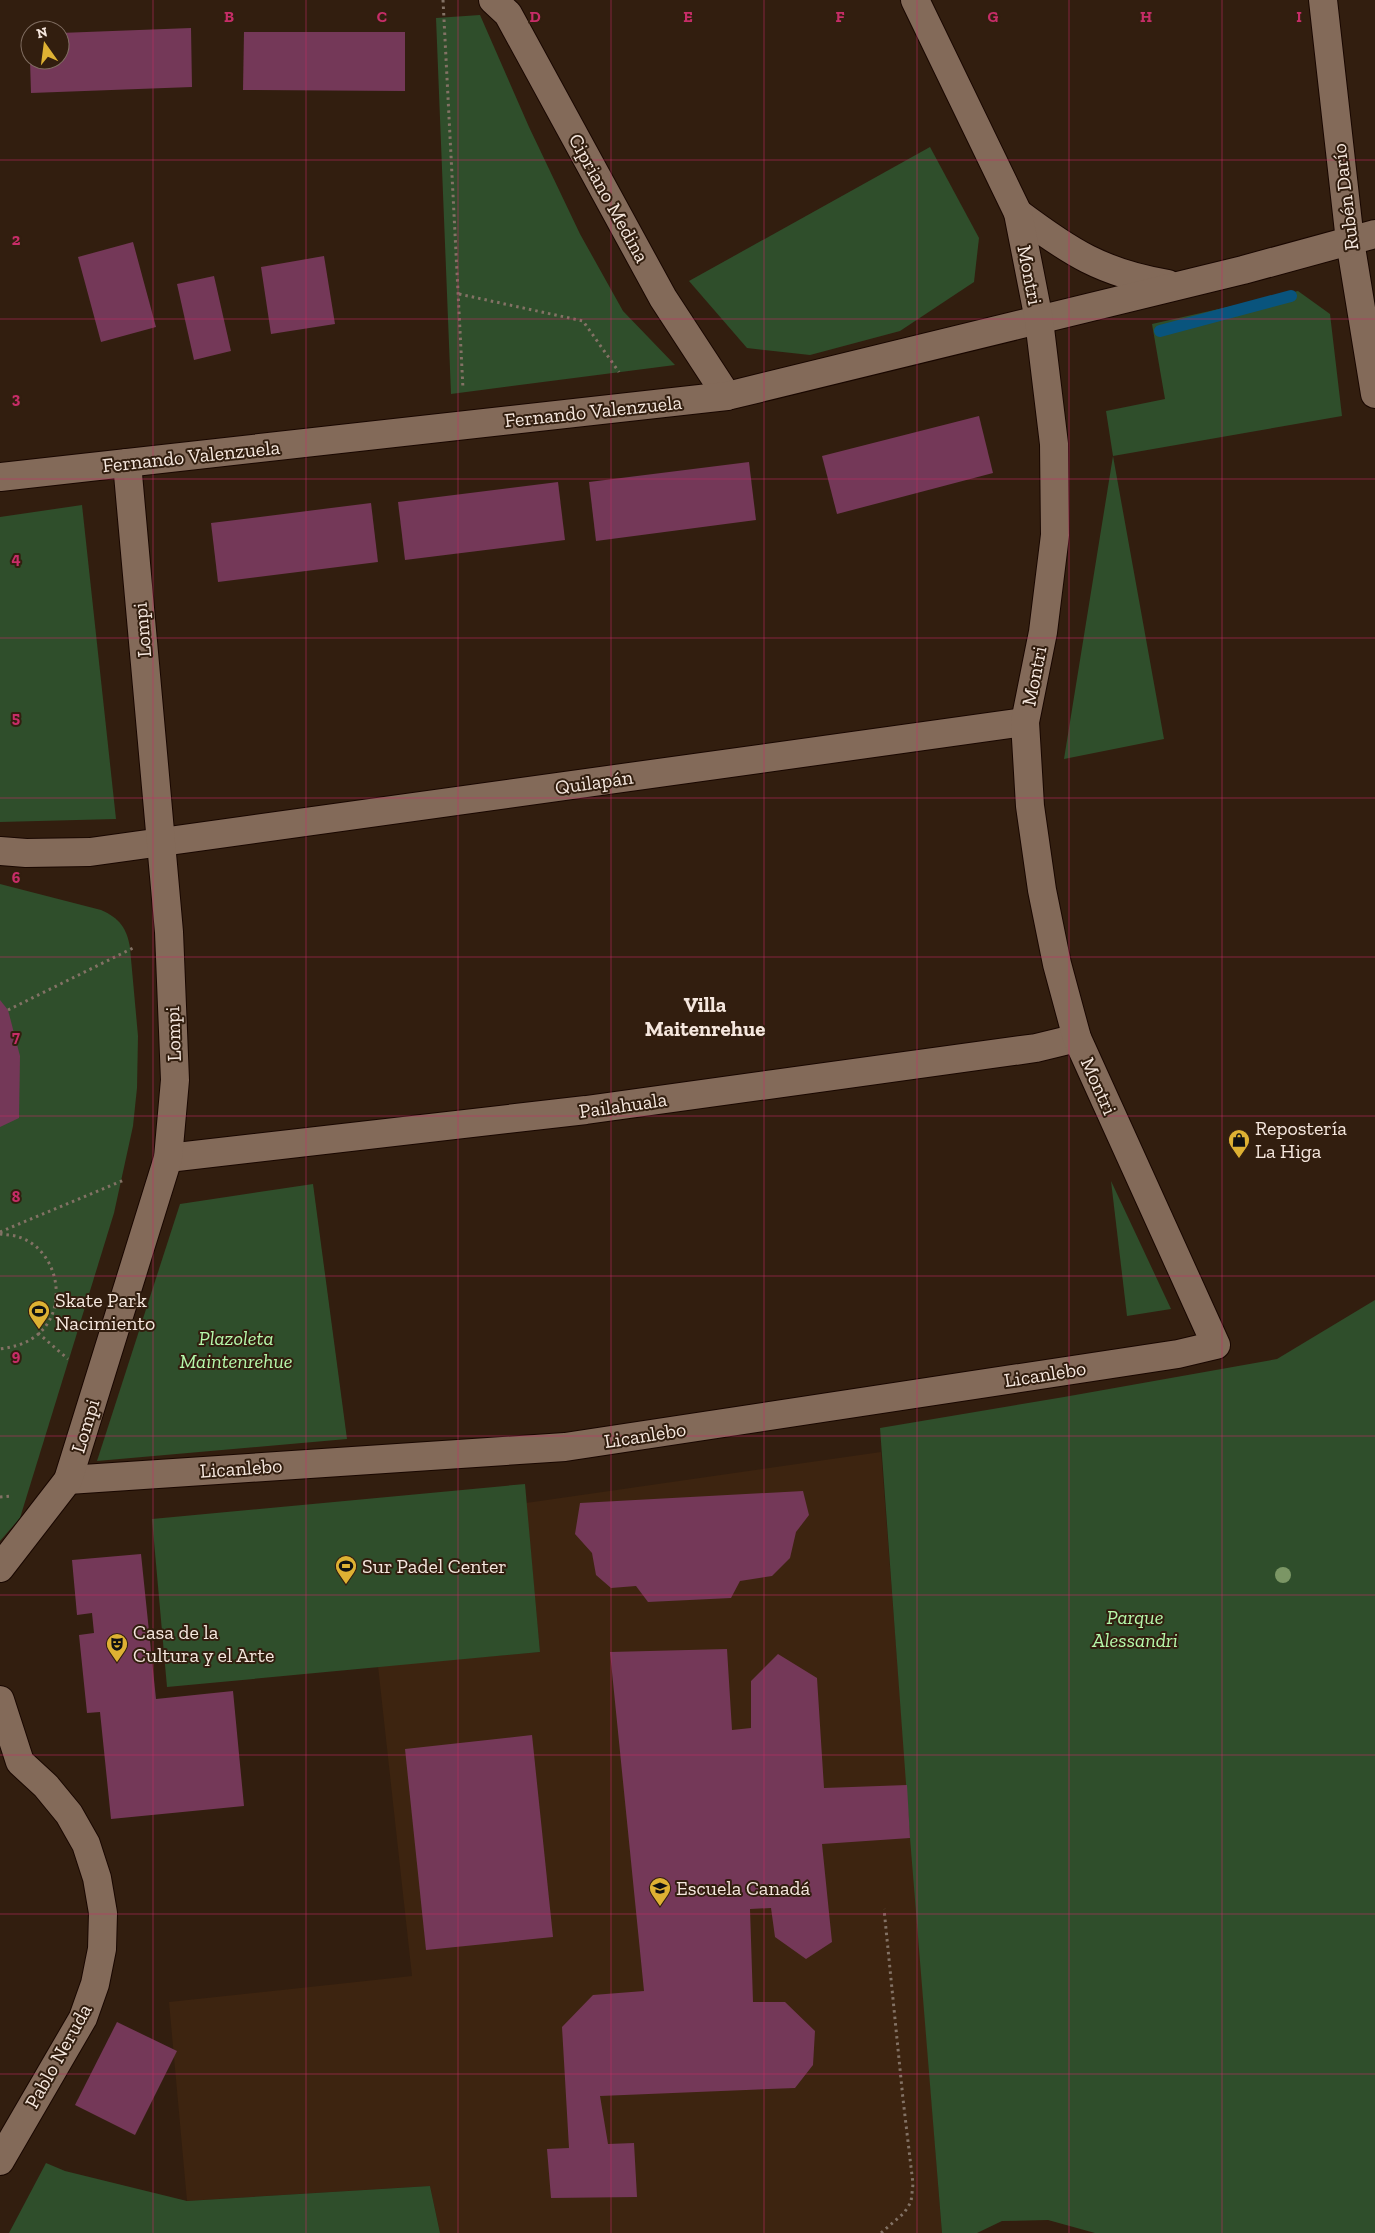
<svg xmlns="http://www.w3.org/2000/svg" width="1375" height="2233" viewBox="0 0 1375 2233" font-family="'Zilla Slab',serif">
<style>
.built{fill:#3d2410}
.green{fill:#2f4e2b}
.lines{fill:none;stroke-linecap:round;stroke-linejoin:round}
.stream{stroke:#09547d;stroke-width:12}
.building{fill:#743858}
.minor-casing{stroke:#190700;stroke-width:30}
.path{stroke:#837265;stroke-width:3;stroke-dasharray:2.5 4;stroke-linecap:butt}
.minor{stroke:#836a59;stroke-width:28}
.tree{fill:#7b9665}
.grid{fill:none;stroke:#c72d68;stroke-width:1;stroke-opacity:0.55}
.labels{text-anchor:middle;stroke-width:4;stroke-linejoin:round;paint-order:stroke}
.street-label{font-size:20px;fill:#f5e7de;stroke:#321e0f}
.poi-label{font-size:20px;fill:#f5e7de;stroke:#321e0f;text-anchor:start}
.park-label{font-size:20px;font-style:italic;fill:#b6f9ab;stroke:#321e0f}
.neighbourhood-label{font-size:21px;font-weight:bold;fill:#f5e7de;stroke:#321e0f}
.grid-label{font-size:16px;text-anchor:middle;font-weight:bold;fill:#c72d68;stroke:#321e0f;stroke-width:4;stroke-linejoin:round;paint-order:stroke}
</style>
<rect width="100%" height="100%" fill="#321e0f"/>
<!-- built -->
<path class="built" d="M881,1452l61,781h-502l-10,-47 -243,15 -18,-199 243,-26 -34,-310 162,-14 -14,-149z"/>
<!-- green -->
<g class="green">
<path d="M480,15l49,112 51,107 43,77 52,54 -224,29 -15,-376z"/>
<path d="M930,147l49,91 -5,44 -74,49 -90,24 -63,-7 -58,-67z"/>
<path d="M1298,291l32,23 12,102 -229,40 51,283 -100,20 49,-303 -7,-45 59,-12 -13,-75z"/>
<path d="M82,505l34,314 -116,3v-305z"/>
<path d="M0,884l101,26c18,8 26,18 29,38l8,88 -1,52 -4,38 -19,87 -94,305 -20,23z"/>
<path d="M1111,1181l60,128 -44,7z"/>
<path d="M313,1184l34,255 -250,22 83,-257z"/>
<path d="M1375,1300v933h-280l-47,-13 -46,1 -25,12h-35l-32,-395 -30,-410 184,-31 213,-38z"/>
<path d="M525,1484l15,168 -373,35 -15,-168z"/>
<path d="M46,2163l19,8 122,30 243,-15 10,47h-431z"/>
</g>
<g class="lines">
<!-- stream -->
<path class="stream" d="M1160,331l131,-35"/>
</g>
<!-- building -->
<g class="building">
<path d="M191,28l1,59 -161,6 -1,-33h30v-27z"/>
<path d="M244,32h161v59l-162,-1z"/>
<path d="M133,242l23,85 -55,15 -23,-85z"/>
<path d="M324,256l11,68 -64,10 -10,-67z"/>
<path d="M214,276l17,75 -37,9 -17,-76z"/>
<path d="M979,416l14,57 -156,41 -15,-58z"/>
<path d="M749,462l7,58 -160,21 -7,-59z"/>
<path d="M558,482l7,58 -160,20 -7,-58z"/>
<path d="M371,503l7,59 -160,20 -7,-59z"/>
<path d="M0,1000l8,10 12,46 -1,62 -19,9z"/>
<path d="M803,1491l6,24 -13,17 -6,26 -18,18 -32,5 -9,17 -83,4 -12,-16 -25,2 -15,-13 -4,-22 -17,-19 5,-31z"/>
<path d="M141,1554l15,145 77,-8 11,115 -133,13 -11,-107 -13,1 -8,-78 15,-2 -2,-20 -15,2 -5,-55z"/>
<path d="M727,1649l5,81 19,-2v-47l27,-27 39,24 7,110 83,-3 3,53 -88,6 10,98 -26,17 -31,-22 -4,-29 -21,1 3,93h32l30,29 -2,34 -18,23 -195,8 8,48 26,-1 3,54 -86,1 -4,-49 22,-1 -7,-121 31,-32 51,-4 -34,-339z"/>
<path d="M532,1735l21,202 -127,13 -21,-201z"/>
<path d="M117,2022l60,29 -42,84 -60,-30z"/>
</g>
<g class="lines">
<!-- minor casing -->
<g class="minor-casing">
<g id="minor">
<path d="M493,0l15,14 155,284 64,98"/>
<path d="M1323,0l27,241 25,153"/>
<path d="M1018,213c52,39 84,60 150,71"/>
<path d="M0,477l727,-81 516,-126 132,-36"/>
<path d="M0,851l26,2 64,-1 935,-130"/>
<path d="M168,1158l418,-48 450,-62 41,-10"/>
<path d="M68,1480l497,-33 613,-93 38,-9 -139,-307 -20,-74 -15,-74 -12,-84 -5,-84 18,-90 12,-97 -1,-91 -15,-124 -21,-107 -103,-213"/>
<path d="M0,1568l68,-88 100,-322 7,-78 -6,-148 -42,-469"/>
<path d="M0,1700l20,62 26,24 23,28 17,30 11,34 6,35 -1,36 -7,35 -12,34 -83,143"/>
</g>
</g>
<!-- path -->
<g class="path">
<path d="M443,0l20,389"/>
<path d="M459,294l124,27 36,51"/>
<path d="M8,1010l125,-62"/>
<path d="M0,1232l124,-52"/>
<path d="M0,1234c6,1 13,1 19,3 42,14 51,77 14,101 -10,7 -21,9 -33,11"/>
<path d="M56,1299l28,5"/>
<path d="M38,1333l30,26"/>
<path d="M0,1497l11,-1"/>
<path d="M881,2233l23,-20 7,-11 2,-18 -10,-85 -19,-190"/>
</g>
<!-- minor -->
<use href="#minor" class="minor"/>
</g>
<!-- trees -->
<circle class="tree" cx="1283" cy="1575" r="8"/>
<!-- grid -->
<path class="grid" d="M153,0v2233M306,0v2233M458,0v2233M611,0v2233M764,0v2233M917,0v2233M1069,0v2233M1222,0v2233M0,160h1375M0,319h1375M0,479h1375M0,638h1375M0,798h1375M0,957h1375M0,1116h1375M0,1276h1375M0,1436h1375M0,1595h1375M0,1755h1375M0,1914h1375M0,2074h1375"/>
<!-- icons -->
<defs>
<g id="shop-pin" transform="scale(1.125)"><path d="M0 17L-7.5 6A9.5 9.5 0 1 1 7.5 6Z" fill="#deb133" stroke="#321e0f"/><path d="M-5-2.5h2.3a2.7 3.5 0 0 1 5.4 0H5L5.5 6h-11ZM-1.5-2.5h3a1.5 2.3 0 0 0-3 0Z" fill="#111"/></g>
<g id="stadium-pin" transform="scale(1.125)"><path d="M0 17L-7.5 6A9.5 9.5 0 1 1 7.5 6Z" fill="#deb133" stroke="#321e0f"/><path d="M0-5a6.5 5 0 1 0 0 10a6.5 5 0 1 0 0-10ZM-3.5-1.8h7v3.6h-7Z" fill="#111"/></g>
<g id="theatre-pin" transform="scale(1.125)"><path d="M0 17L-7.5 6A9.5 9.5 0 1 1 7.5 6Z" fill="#deb133" stroke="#321e0f"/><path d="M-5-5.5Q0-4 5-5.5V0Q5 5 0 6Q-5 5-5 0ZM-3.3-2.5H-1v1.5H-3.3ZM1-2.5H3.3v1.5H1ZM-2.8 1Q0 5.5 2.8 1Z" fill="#111"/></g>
<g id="school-pin" transform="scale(1.125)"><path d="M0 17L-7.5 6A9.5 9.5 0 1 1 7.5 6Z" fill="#deb133" stroke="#321e0f"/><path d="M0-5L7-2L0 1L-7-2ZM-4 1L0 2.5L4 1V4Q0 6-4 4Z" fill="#111"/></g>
</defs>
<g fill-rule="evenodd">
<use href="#shop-pin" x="1239" y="1140"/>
<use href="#stadium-pin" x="39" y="1311"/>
<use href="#stadium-pin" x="346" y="1566"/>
<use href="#theatre-pin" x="117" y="1644"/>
<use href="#school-pin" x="660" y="1888"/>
</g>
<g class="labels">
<!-- street labels -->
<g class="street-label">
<text transform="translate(1345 197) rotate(-97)" y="7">Rubén Darío</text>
<text transform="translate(609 198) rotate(61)" y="7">Cipriano Medina</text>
<text transform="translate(1030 275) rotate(79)" y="7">Montri</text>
<text transform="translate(593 411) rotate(-6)" y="7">Fernando Valenzuela</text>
<text transform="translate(191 456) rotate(-6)" y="7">Fernando Valenzuela</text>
<text transform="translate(142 630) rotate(-95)" y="7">Lompi</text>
<text transform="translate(1034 676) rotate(-79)" y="7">Montri</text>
<text transform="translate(594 782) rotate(-8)" y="7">Quilapán</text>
<text transform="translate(173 1034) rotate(-92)" y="7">Lompi</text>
<text transform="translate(1099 1086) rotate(66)" y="7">Montri</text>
<text transform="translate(623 1105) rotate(-8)" y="7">Pailahuala</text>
<text transform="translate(1045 1374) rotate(-9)" y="7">Licanlebo</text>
<text transform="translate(85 1426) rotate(-73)" y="7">Lompi</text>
<text transform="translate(645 1435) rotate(-9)" y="7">Licanlebo</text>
<text transform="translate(241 1468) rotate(-4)" y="7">Licanlebo</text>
<text transform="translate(58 2056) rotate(-61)" y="7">Pablo Neruda</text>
</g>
<!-- poi labels -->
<g class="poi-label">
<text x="1255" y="1135">Repostería<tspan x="1255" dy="23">La Higa</tspan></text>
<text x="55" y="1307">Skate Park<tspan x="55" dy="23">Nacimiento</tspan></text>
<text x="362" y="1573">Sur Padel Center</text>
<text x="133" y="1639">Casa de la<tspan x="133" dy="23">Cultura y el Arte</tspan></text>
<text x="676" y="1895">Escuela Canadá</text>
</g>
<!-- park labels -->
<g class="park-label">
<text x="236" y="1345">Plazoleta<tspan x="236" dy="23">Maintenrehue</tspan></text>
<text x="1135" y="1624">Parque<tspan x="1135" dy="23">Alessandri</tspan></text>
</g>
<!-- neighbourhood labels -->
<g class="neighbourhood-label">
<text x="705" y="1012">Villa<tspan x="705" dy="24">Maitenrehue</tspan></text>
</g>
</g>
<g class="grid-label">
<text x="229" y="22">B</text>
<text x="382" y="22">C</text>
<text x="535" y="22">D</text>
<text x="688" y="22">E</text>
<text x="840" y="22">F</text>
<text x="993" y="22">G</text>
<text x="1146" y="22">H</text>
<text x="1299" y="22">I</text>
<text x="16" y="245">2</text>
<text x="16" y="404">3</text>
<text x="16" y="564">4</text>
<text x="16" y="723">5</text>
<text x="16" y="883">6</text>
<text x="16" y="1042">7</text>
<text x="16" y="1202">8</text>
<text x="16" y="1361">9</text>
</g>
<!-- north arrow -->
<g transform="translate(45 45) rotate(346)"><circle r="24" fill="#321e0f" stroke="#806e62"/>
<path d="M0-4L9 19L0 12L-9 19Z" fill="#deb133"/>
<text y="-8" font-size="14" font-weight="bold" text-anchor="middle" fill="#f5e7de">N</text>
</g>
</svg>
